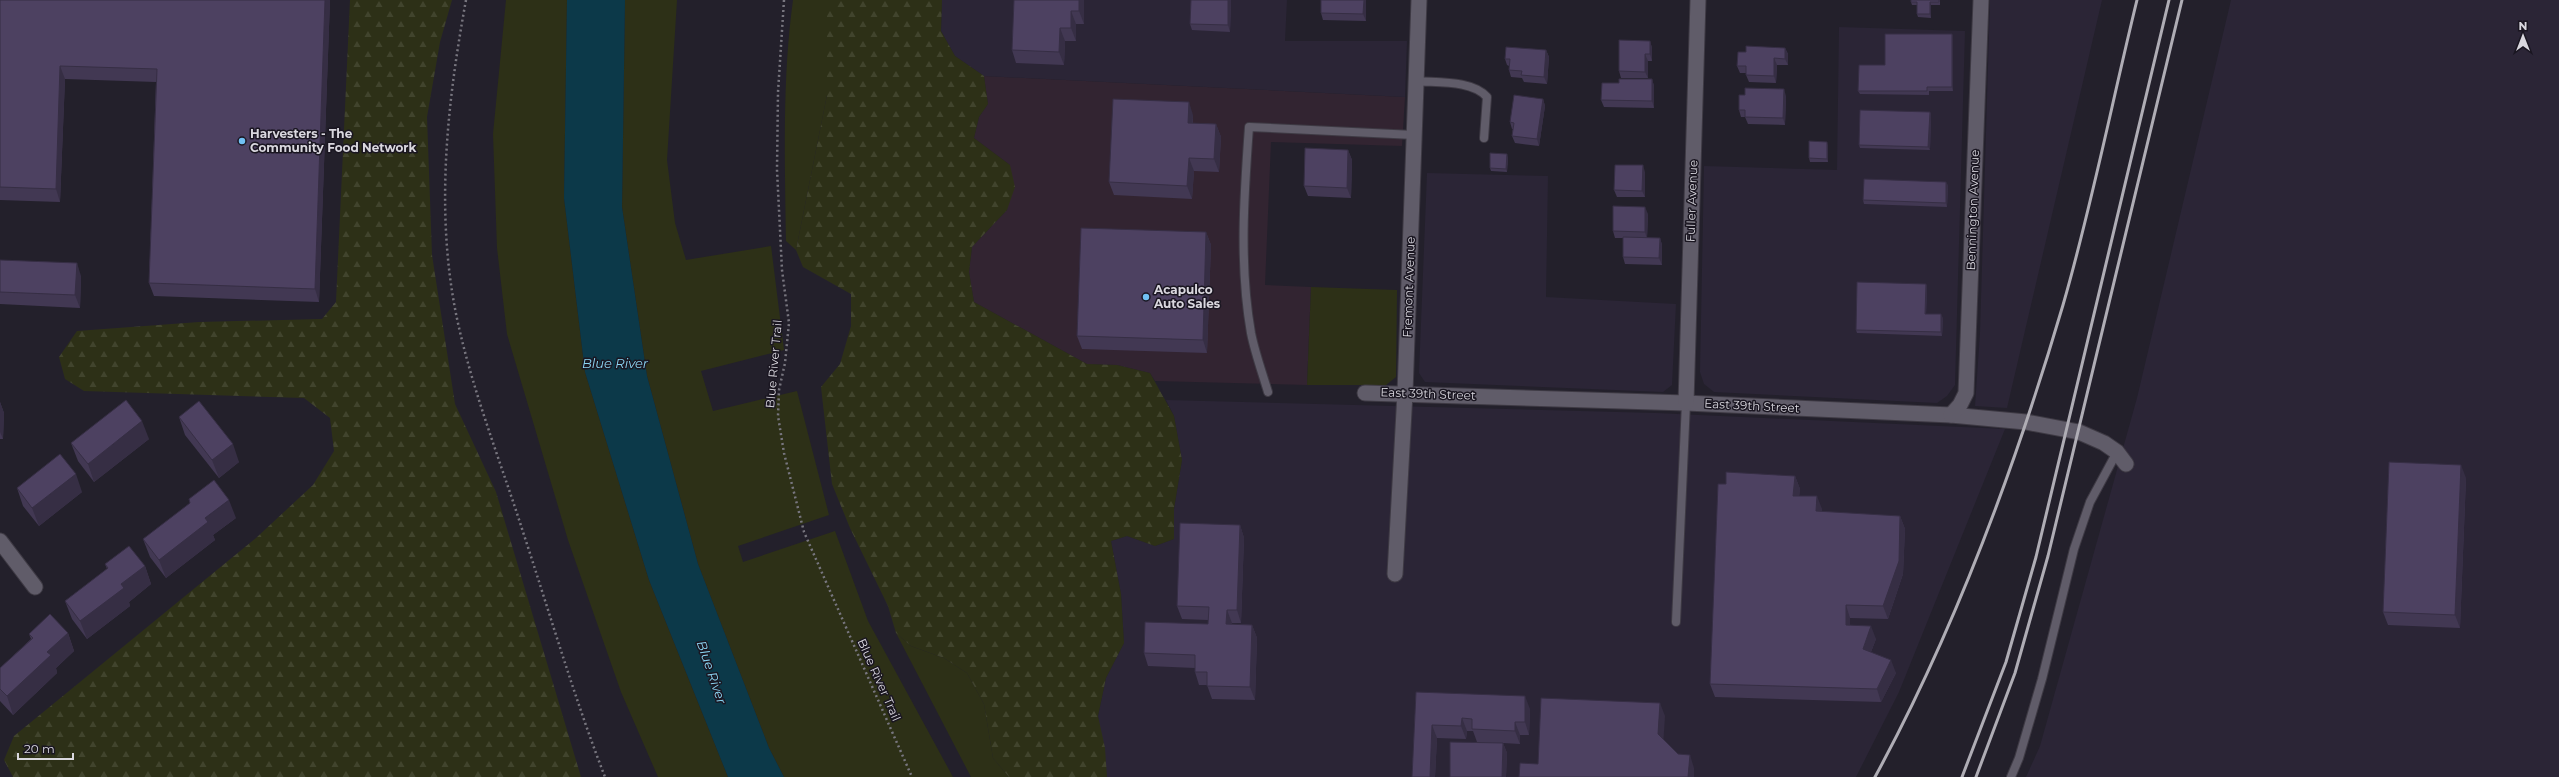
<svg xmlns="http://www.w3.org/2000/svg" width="2559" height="777" viewBox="0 0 2559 777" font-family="Montserrat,sans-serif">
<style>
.commercial{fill:#322431}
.built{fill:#2b2536}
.grass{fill:#2d3017}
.forest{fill:url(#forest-firs)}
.water{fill:#0c3949}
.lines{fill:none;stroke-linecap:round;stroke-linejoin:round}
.service-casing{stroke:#3e3a44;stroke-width:10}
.minor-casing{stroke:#3e3a44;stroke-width:17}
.path{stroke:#78767f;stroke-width:2.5;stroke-dasharray:2 3;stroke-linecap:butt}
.service{stroke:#605c69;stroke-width:8}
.minor{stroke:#605c69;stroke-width:15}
.rail{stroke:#afadb5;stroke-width:3}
.wall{fill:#423853}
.shaded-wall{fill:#362e44}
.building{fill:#4d4161;stroke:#362e44}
.poi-dot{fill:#71c1f4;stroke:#1a1621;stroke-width:1.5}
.labels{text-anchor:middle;stroke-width:3;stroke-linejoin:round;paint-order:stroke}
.poi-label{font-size:12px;font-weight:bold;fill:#d9d7de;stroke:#1a1621;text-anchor:start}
.street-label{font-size:12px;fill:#d9d7de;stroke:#1a1621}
.water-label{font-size:13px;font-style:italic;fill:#8bd5f3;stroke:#1a1621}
</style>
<defs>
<pattern id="forest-firs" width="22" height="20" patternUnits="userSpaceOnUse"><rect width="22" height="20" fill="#2d3017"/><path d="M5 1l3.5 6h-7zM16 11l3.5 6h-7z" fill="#41442d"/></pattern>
</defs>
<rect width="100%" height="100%" fill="#23202b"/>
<!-- commercial -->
<path class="commercial" d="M984,76l421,21 -3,49 -131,-4 -6,143 46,2 -4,98 -152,-4 -5,-8 -33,-8 -30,-1 -113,-62 -5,-30 3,-25 35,-37 3,-45 -36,-27 5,-21 9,-13z"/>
<!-- built -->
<g class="built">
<path d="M942,0h345l-2,41h122l-2,56 -421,-21 -29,-20 -14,-25z"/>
<path d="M1990,0h112l-95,408 -32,-2 5,-73z"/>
<path d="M2231,0h328v777h-533l14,-31 97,-348z"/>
<path d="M1839,27l126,4 -10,354 -8,11 -10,7 -223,-11 -10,-8 -4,-12 4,-206 133,4z"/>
<path d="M1427,173l121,3 -2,121 130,7 -4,81 -9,7 -238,-10 -6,-9z"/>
<path d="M1166,400l490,13 349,16 -106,263 -43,85h-749l-9,-61 8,-38 18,-35 -3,-49 -10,-53 16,-5 28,10 19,-7v-30l8,-49 -8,-44z"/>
</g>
<!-- grass -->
<g class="grass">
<path d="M506,0h61l-3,198 21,174 64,208 79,197h-70l-37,-85 -53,-152 -61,-206 -10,-86 -4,-114z"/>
<path d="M625,0h52l-10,160 8,63 11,37 85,-14 13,104 -83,21 12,40 84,-20 32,124 -91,31 5,16 92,-31 33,90 85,156h-169l-15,-29 -71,-184 -51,-188 -25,-169z"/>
<path d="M793,0h34v95l-31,155 -10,-9c-1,-81 -4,-161 7,-241z"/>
<path d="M1311,287l86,3 -1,87 -10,8h-79z"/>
<path d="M896,633l15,13 33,12 23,15 17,31 9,54 16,19h-38z"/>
</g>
<!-- forest -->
<g class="forest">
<path d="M350,0h102l-12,42 -13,75 5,138 23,149 41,88 85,285h-568l-9,-17 10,-24 242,-198 57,-53 21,-34 -4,-33 -26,-20 -220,-7 -19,-12 -6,-22 18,-26 122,-9 123,-3 14,-17z"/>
<path d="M827,0h115l-1,31 14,25 29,20 4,28 -9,13 -5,21 36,27 5,22 -8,23 -35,37 -3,25 5,30 113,62 30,1 33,8 24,43 8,44 -8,49v30l-19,7 -28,-10 -16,5 10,53 3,49 -18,35 -8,38 7,32 2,29h-98l-16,-19 -9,-54 -17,-31 -23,-15 -33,-12 -15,-13 -8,-27 -38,-78 -18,-44 -11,-97 19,-23 11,-38v-32l-48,-27 -7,-17 31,-155z"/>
</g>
<!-- water -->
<path class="water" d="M567,0h58l-3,207 25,169 51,188 71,184 15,29h-56l-79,-197 -64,-208 -21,-174z"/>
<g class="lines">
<!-- service casing -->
<g class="service-casing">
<g id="service">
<path d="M1416,81c21,2 56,-1 71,16l-3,41"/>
<path d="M1268,392c-6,-20 -13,-39 -17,-59 -12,-68 -7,-138 -2,-206l165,8"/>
<path d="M1676,622l10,-219"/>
<path d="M2011,777l8,-19 23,-79 32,-130 16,-47 27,-50"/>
</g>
</g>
<!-- minor casing -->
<g class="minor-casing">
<g id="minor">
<path d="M1365,393l321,10 265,12 75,7 53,10 25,11 13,9 9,12"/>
<path d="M1686,403l12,-403"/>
<path d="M1951,415l9,-10 6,-12 15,-393"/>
<path d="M0,541l35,46"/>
<path d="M1395,574l10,-181 14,-393"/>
</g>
</g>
<!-- path -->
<g class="path">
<path d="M466,0c-20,109 -32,223 -6,332 16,68 42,134 63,200 27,82 51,165 82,245"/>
<path d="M784,0l-6,92 -1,78 5,100 7,53 -4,40 -6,27 -1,26 6,37 20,79 108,245"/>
</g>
<!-- service -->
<use href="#service" class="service"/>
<!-- minor -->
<use href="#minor" class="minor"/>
<!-- rail -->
<g class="rail">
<path d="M1875,777c81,-149 140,-309 188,-472 29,-100 49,-203 74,-305"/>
<path d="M1962,777l44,-115 30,-105 133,-557"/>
<path d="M1976,777l39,-104 33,-117 134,-556"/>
</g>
</g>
<!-- wall -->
<g class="wall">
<path d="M0,0h330l-11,302 -165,-6 -5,-13 7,-201 -91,-3 -5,123 -60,-2z"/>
<path d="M1014,0h70v24h-8v17h-11l-1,24 -48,-2 -4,-13z"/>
<path d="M1191,0h40l-1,32 -38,-2 -2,-6z"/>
<path d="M1321,0h45v21l-43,-1 -2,-7z"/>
<path d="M1940,0v5h-9v13l-13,-1 -1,-3v-9h-5l-1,-3z"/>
<path d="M1952,34l1,3v54h-24v4l-69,-1 -2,-3 27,-26z"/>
<path d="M1650,41l2,7v13h-4v17h-27l-2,-7z"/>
<path d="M1785,48l3,6v11h-11l-1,18 -27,-1 -3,-7v-2h-6l-3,-7 9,-14z"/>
<path d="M1546,50l3,7 -2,27 -23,-2 -2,-4 -11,-1 -2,-7v-4l-2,-1 -2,-6z"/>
<path d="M1652,79l2,7v22l-50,-1 -3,-7 18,-17z"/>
<path d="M1786,96l-1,29 -37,-1 -3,-7h-4l-2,-7z"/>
<path d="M1543,99l2,7 -6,40 -24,-3 -3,-7 1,-7h-1l-2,-7z"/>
<path d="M1930,112l1,3 -1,35 -70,-2 -1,-3z"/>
<path d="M1193,115v8l23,1 5,13 -2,35 -25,-1 -2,28 -78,-4 -5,-13z"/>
<path d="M1828,145v17h-18l-1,-4z"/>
<path d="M1348,150l4,10 -1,38 -43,-2 -4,-10z"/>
<path d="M1508,157l-1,15 -16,-1 -1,-3z"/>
<path d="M1645,172v25h-28l-3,-7z"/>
<path d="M1948,185l-1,22 -83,-3 -1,-4z"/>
<path d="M1648,214l-1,24h13l2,7v20l-37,-1 -2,-7v-19h-8l-2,-7z"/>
<path d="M1206,232l5,13 -4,108 -125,-4 -5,-13z"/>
<path d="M0,260l81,16 -1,32 -80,-4z"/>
<path d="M1926,284l1,3 -1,27 17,4 -1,18 -85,-3 -1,-3z"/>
<path d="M0,402l4,11 -1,26h-3z"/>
<path d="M179,417l60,45 -20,16 -34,-43z"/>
<path d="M149,439l-55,43 -16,-21 -7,-18z"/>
<path d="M1795,476l5,13 -1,7 23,13v3l78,4 5,13 -2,45 -15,45 -38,-1v7l26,14 -5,13 25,21 -15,29 -166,-5 -5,-13 16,-200z"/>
<path d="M2466,478l-6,150 -72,-3 -5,-13z"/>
<path d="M17,488l65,4 -43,34 -16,-20z"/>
<path d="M236,518l-23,17 2,5 -49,38 -16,-21 -7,-18z"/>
<path d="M1240,525l4,13 -3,85h-9v1l20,1 5,13 -2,62 -43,-1 -5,-14h-8l-4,-13v-4l-47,-2 -4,-13 64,-29v-4l-26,-1 -5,-13z"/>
<path d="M105,564l40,2 6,18 -22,18 1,4 -43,33 -15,-20 -7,-18 42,-32z"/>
<path d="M68,633l6,18 -18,17 1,5 -44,42 -13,-14v-33l31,-29 -2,-5z"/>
<path d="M1416,692l114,17 -1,26h-9v9l-17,-1 4,10 -1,24h-56l27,-35 -4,-11h-6l-1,8 -29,-1 -2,39h-23z"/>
</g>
<!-- shaded-wall -->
<g class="shaded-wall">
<path d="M325,0h5l-11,302 -4,-13z"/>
<path d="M1079,0h5v24l-5,-13z"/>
<path d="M1228,0h3l-1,32 -2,-7z"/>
<path d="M1364,0h2v21l-3,-7z"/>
<path d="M1930,2l1,3v13l-1,-4z"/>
<path d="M1071,11l5,13v17l-5,-13z"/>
<path d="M1060,28l5,13 -1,24 -5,-13z"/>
<path d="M1952,34l1,3v54l-1,-4z"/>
<path d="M1650,41l2,7v13l-2,-7z"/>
<path d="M1785,48l3,6v11l-3,-6z"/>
<path d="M1546,50l3,7 -2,27 -3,-7z"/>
<path d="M1645,54l3,7v17l-3,-6z"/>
<path d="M1774,58l3,7 -1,18 -2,-7z"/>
<path d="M60,66l5,13 -5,123 -4,-13z"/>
<path d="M1652,79l2,7v22l-2,-7z"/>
<path d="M1784,89l2,7 -1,29 -2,-7z"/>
<path d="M1543,99l2,7 -6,40 -2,-7z"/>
<path d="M1189,102l4,13 -1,21 -4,-13z"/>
<path d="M1930,112l1,3 -1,35 -2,-3z"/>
<path d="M1216,124l5,13 -2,35 -5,-13z"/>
<path d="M1827,142l1,3v17l-1,-3z"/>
<path d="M1348,150l4,10 -1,38 -4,-10z"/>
<path d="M1507,154l1,3 -1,15 -1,-3z"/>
<path d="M1189,158l5,13 -2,28 -5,-13z"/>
<path d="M1643,165l2,7v25l-3,-6z"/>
<path d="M1946,182l2,3 -1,22 -1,-4z"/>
<path d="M1645,207l3,7 -1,25 -2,-7z"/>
<path d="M1206,232l5,13 -4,108 -4,-13z"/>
<path d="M1660,238l2,7v20l-3,-7z"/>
<path d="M77,263l4,13 -1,32 -5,-13z"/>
<path d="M1926,284l1,3 -1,30 -1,-3z"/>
<path d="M1941,314l2,4 -1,18 -1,-4z"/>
<path d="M0,402l4,11 -1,26 -3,-7z"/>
<path d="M142,421l7,18 -55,43 -6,-18z"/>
<path d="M233,444l6,18 -20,16 -7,-18z"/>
<path d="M2461,465l5,13 -6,150 -5,-13z"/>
<path d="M76,474l6,18 -43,34 -7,-18z"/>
<path d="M1795,476l5,13 -2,20 -5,-13z"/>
<path d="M1817,496l5,13 -1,15 -5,-13z"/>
<path d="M229,500l7,18 -23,17 2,5 -49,38 -7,-18 46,-42z"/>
<path d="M1900,516l5,13 -2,45 -15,45 -5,-13z"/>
<path d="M1240,525l4,13 -3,85 -4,-13z"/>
<path d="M145,566l6,18 -22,18 1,4 -43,33 -7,-18 41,-37z"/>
<path d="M1846,605l4,13v20l-4,-13z"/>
<path d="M1227,610l5,13 -1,14 -5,-13z"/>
<path d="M1252,625l5,13 -2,62 -5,-13z"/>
<path d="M1871,626l5,13 -9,23 -4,-13z"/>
<path d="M68,633l6,18 -18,17 1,5 -44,42 -6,-19 40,-44z"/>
<path d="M1891,660l5,13 -15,29 -4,-13z"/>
<path d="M1525,696l5,13 -1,26 -4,-13z"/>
<path d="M1660,703l5,13 -2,31 -5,-13z"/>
<path d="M1462,718l5,13 -1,8 -5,-13z"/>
<path d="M1515,722l5,13v9l-5,-13z"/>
<path d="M1432,725l5,13 -2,39h-5z"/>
<path d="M1503,743l4,10 -1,24h-4z"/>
<path d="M1690,755l4,13v9h-6z"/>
</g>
<!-- building -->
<g class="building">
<path d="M0,0h325l-10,289 -166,-6 8,-214 -97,-3 -4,123 -56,-2z"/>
<path d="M1014,0h65v11h-8v17h-11l-1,24 -47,-2z"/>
<path d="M1191,0h37v25l-38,-1z"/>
<path d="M1321,0h43l-1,14 -42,-1z"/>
<path d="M1911,0h28v2h-9v12h-13v-12h-6z"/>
<path d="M1885,34h67v53h-25v4h-69l1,-26h26z"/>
<path d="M1619,40l31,1v13h-5v18l-26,-1z"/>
<path d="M1746,46l39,2v11l-11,-1v18l-28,-1v-9h-9l1,-14h8z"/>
<path d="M1506,47l40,3 -2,27 -23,-2 1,-4 -13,-1 1,-11h-5z"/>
<path d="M1619,79h33v22l-51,-1 1,-17h17z"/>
<path d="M1745,88l39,1 -1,29 -38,-1v-7h-6v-15h6z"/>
<path d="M1514,95l29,4 -6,40 -25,-3 2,-13 -4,-1z"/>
<path d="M1113,99l76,3 -1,21 28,1 -2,35 -25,-1 -2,28 -78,-4z"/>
<path d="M1860,110l70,2 -2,35 -69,-2z"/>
<path d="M1809,141l18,1v17l-18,-1z"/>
<path d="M1305,148l43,2 -1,38 -43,-2z"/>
<path d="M1490,153l17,1 -1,15 -16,-1z"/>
<path d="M1615,165h28l-1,26 -28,-1z"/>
<path d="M1864,179l82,3v21l-83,-3z"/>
<path d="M1613,206l32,1v25l-32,-1z"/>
<path d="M1081,228l125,4 -3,108 -126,-4z"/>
<path d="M1623,237l37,1 -1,20 -36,-1z"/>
<path d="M0,260l77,3 -2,32 -75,-3z"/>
<path d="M1857,282l69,2 -1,30h16v18l-85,-2z"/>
<path d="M126,400l16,21 -54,43 -17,-21z"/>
<path d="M199,401l34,43 -21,16 -33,-43z"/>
<path d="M60,454l16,20 -44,34 -15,-20z"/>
<path d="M2389,462l72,3 -6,150 -72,-3z"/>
<path d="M1726,472l69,4 -2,20h24l-1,15 84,5 -1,45 -16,45 -37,-1v20l25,1 -8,23 28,11 -14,29 -167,-5 8,-200h8z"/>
<path d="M214,480l15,20 -24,18 3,4 -49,38 -16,-21 47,-36 -1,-4z"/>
<path d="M1180,523l60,2 -3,85h-10l-1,14 26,1 -2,62 -43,-1v-14h-12v-17l-51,-2 1,-31 63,2 1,-17 -32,-1z"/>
<path d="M129,546l16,20 -24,18 3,4 -44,33 -15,-20 43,-33 -3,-4z"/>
<path d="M50,614l18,19 -21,19 4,3 -44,41 -7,-7v-21l33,-30 -4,-4z"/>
<path d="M1416,692l109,4v26h-10v9l-43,-2v-10l-10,-1 -1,8 -29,-1 -2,52h-18z"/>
<path d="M1541,698l119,5 -2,31 20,20 12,1 -2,22h-169l1,-14 18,1z"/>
<path d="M1450,742l53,1 -1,34h-52z"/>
</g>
<!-- markers -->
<g class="poi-dot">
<circle cx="242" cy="141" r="4"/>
<circle cx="1146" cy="297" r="4"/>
</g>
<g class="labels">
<!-- poi labels -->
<g class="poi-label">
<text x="250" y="138">Harvesters - The<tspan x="250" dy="14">Community Food Network</tspan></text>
<text x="1154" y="294">Acapulco<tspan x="1154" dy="14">Auto Sales</tspan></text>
</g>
<!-- street labels -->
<g class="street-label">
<text transform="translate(1692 201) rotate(-88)" y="4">Fuller Avenue</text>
<text transform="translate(1973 210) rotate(-88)" y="4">Bennington Avenue</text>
<text transform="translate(1409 287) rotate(-88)" y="4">Fremont Avenue</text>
<text transform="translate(774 364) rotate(-85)" y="4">Blue River Trail</text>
<text transform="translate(1428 394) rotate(2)" y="4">East 39th Street</text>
<text transform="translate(1752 406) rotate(3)" y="4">East 39th Street</text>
<text transform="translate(879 680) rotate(66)" y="4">Blue River Trail</text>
</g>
<!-- water labels -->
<g class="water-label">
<text x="615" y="368">Blue River</text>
<text transform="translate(712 672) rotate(71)" y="5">Blue River</text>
</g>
</g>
<!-- north arrow -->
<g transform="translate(2523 36)" stroke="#1a1621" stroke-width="3" paint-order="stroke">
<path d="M0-3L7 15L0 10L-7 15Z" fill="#d9d7de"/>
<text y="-6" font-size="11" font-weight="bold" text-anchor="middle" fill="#d9d7de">N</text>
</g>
<!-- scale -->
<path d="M18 753v6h55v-6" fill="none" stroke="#d9d7de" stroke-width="2"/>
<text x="24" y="753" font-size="12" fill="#d9d7de" stroke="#1a1621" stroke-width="3" paint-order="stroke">20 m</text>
</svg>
